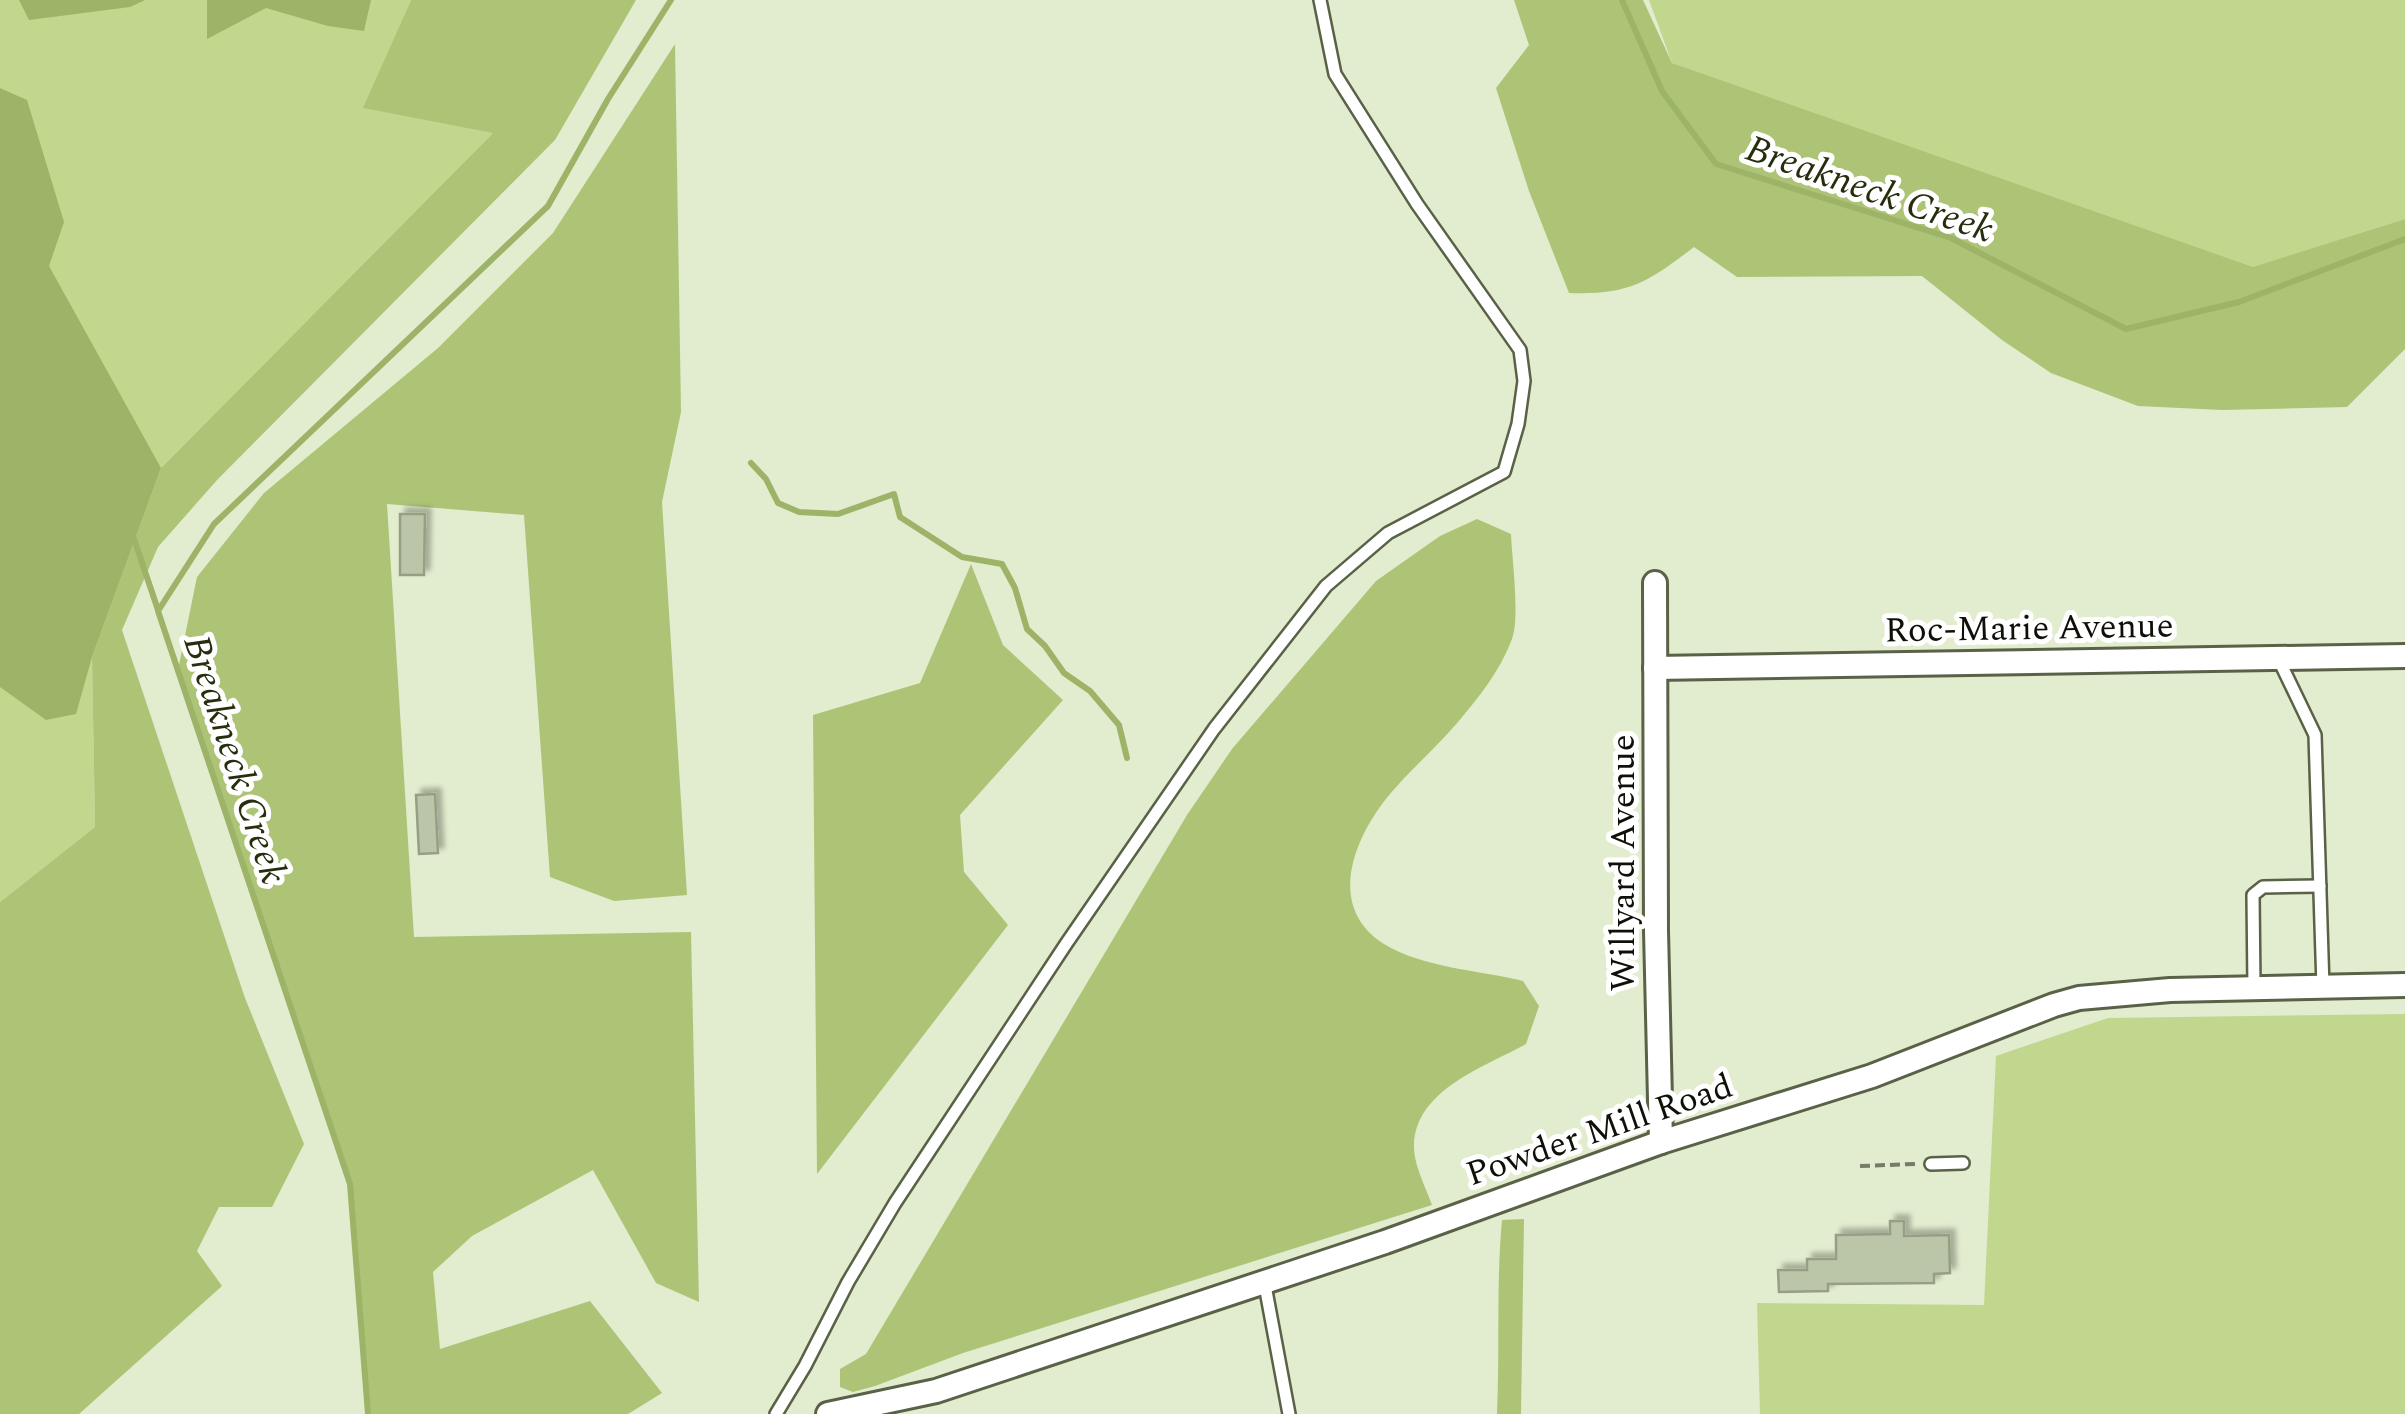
<svg xmlns="http://www.w3.org/2000/svg" width="2405" height="1414" viewBox="0 0 2405 1414" font-family="Spectral,serif">
<style>
.green{fill:#c1d78e}
.forest{fill:#adc477}
.water{fill:#9db367}
.lines{fill:none;stroke-linecap:round;stroke-linejoin:round}
.stream{stroke:#9db367;stroke-width:6}
.building{fill:#bbc5a8;stroke:#969f83;stroke-width:2.5;filter:url(#shadow)}
.lane-casing{stroke:#596147;stroke-width:16}
.street-casing{stroke:#596147;stroke-width:28}
.path{stroke:#767c68;stroke-width:4;stroke-dasharray:10 5;stroke-linecap:butt}
.lane{stroke:#fff;stroke-width:11}
.street{stroke:#fff;stroke-width:22}
.labels{text-anchor:middle;stroke-width:10;stroke-linejoin:round;paint-order:stroke}
.street-label{font-size:35px;fill:#0e1107;stroke:#fff}
.water-label{font-size:38px;font-style:italic;fill:#262e0d;stroke:#fff}
</style>
<defs>
<filter id="shadow"><feDropShadow dx="5.5" dy="-5.5" stdDeviation="2.5" flood-color="#0004"/></filter>
</defs>
<rect width="100%" height="100%" fill="#e2ecce"/>
<!-- green -->
<g class="green">
<path d="M0,0h411l-47,108 130,24 -333,336 -69,189 3,170 -95,75z"/>
<path d="M1649,0h756v219l-152,49 -146,-42 -435,-163z"/>
<path d="M2405,1014v400h-645l-3,-111 227,2 12,-249 112,-38z"/>
</g>
<!-- forest -->
<g class="forest">
<path d="M411,0h225l-81,140 -338,340 -59,67 -36,83 123,368 59,146 -32,63h-53l-22,44 25,35 -143,128h-79v-512l95,-75 -3,-170 69,-189 332,-335 -130,-25z"/>
<path d="M1514,0h129l29,63 581,204 152,-48v130l-58,58 -125,3 -84,-4 -87,-33 -49,-33 -80,-64 -185,1 -43,-30c-46,35 -64,48 -125,46l-40,-102 -33,-103 33,-43z"/>
<path d="M675,44l6,368 -19,90 25,393 -73,6 -64,-24 -26,-362 -137,-11 27,433 277,-5 8,370 -43,-19 -63,-113 -121,66 -39,36 7,77 150,-48 72,92 -34,21h-260l-18,-230 -172,-514 19,-93 67,-84 174,-145 115,-115z"/>
<path d="M1477,519l34,15c1,25 9,83 1,105 -12,32 -33,58 -54,83 -21,25 -46,46 -68,72 -36,43 -65,113 -6,150 39,24 95,26 139,37l16,25 -13,38c-41,23 -110,45 -112,101 -1,18 12,43 18,60l-469,148 -88,33 -22,6 -13,-5v-18l26,-15 321,-539 45,-66 144,-168 64,-45z"/>
<path d="M971,564l32,81 60,55 -103,115 4,57 44,53 -191,249 -4,-459 107,-32z"/>
<path d="M1524,1219l-3,195h-24c3,-65 -1,-129 5,-194z"/>
</g>
<!-- water -->
<g class="water">
<path d="M19,0h126l-15,7 -101,13z"/>
<path d="M207,0h164l-7,31 -36,-5 -62,-18 -59,31z"/>
<path d="M0,88l27,12 37,122 -15,44 112,202 -69,189 -16,57 -30,6 -46,-33z"/>
</g>
<g class="lines">
<!-- stream -->
<g class="stream">
<path d="M1622,0l40,91 54,73 235,74 175,91 113,-27 166,-63"/>
<path d="M751,463l15,16 12,24 21,9 39,2 56,-20 6,23 62,40 40,7 13,24 12,41 18,17 19,27 26,18 29,34 8,33"/>
<path d="M133,536l25,74"/>
<path d="M368,1414l-18,-230 -192,-573 56,-87 334,-318 60,-107 63,-99"/>
</g>
</g>
<!-- building -->
<g class="building">
<path d="M400,514h25l-1,61h-24z"/>
<path d="M435,794l3,59 -19,1 -3,-59z"/>
<path d="M1890,1221h14v15l45,-1 1,38 -16,1v9l-106,1v7l-49,1 -1,-22h29v-11h29v-24l54,-1z"/>
</g>
<g class="lines">
<!-- lane casing -->
<g class="lane-casing">
<g id="lane">
<path d="M2278,658l37,77 8,252"/>
<path d="M2254,988l-1,-93 10,-8 57,-1"/>
<path d="M1931,1164l32,-1"/>
<path d="M1264,1280l25,134"/>
<path d="M776,1414l29,-48 43,-84 47,-79 171,-259 148,-215 112,-143 62,-53 116,-61 14,-48 6,-43 -4,-31 -103,-146 -82,-130 -15,-74"/>
</g>
</g>
<!-- street casing -->
<g class="street-casing">
<g id="street">
<path d="M1655,583l1,348 5,211"/>
<path d="M1655,668l750,-12"/>
<path d="M828,1414l108,-23 449,-149 276,-100 211,-66 182,-71 25,-7 91,-8 235,-5"/>
</g>
</g>
<!-- path -->
<path class="path" d="M1860,1166l55,-2"/>
<!-- lane -->
<use href="#lane" class="lane"/>
<!-- street -->
<use href="#street" class="street"/>
</g>
<g class="labels">
<!-- street labels -->
<g class="street-label">
<text transform="translate(2029 627) rotate(-1)" y="12">Roc-Marie Avenue</text>
<text transform="translate(1622 863) rotate(-90)" y="12">Willyard Avenue</text>
<text transform="translate(1599 1129) rotate(-19)" y="12">Powder Mill Road</text>
</g>
<!-- water labels -->
<g class="water-label">
<text transform="translate(1870 188) rotate(19)" y="13">Breakneck Creek</text>
<text transform="translate(236 759) rotate(72)" y="13">Breakneck Creek</text>
</g>
</g>
</svg>
